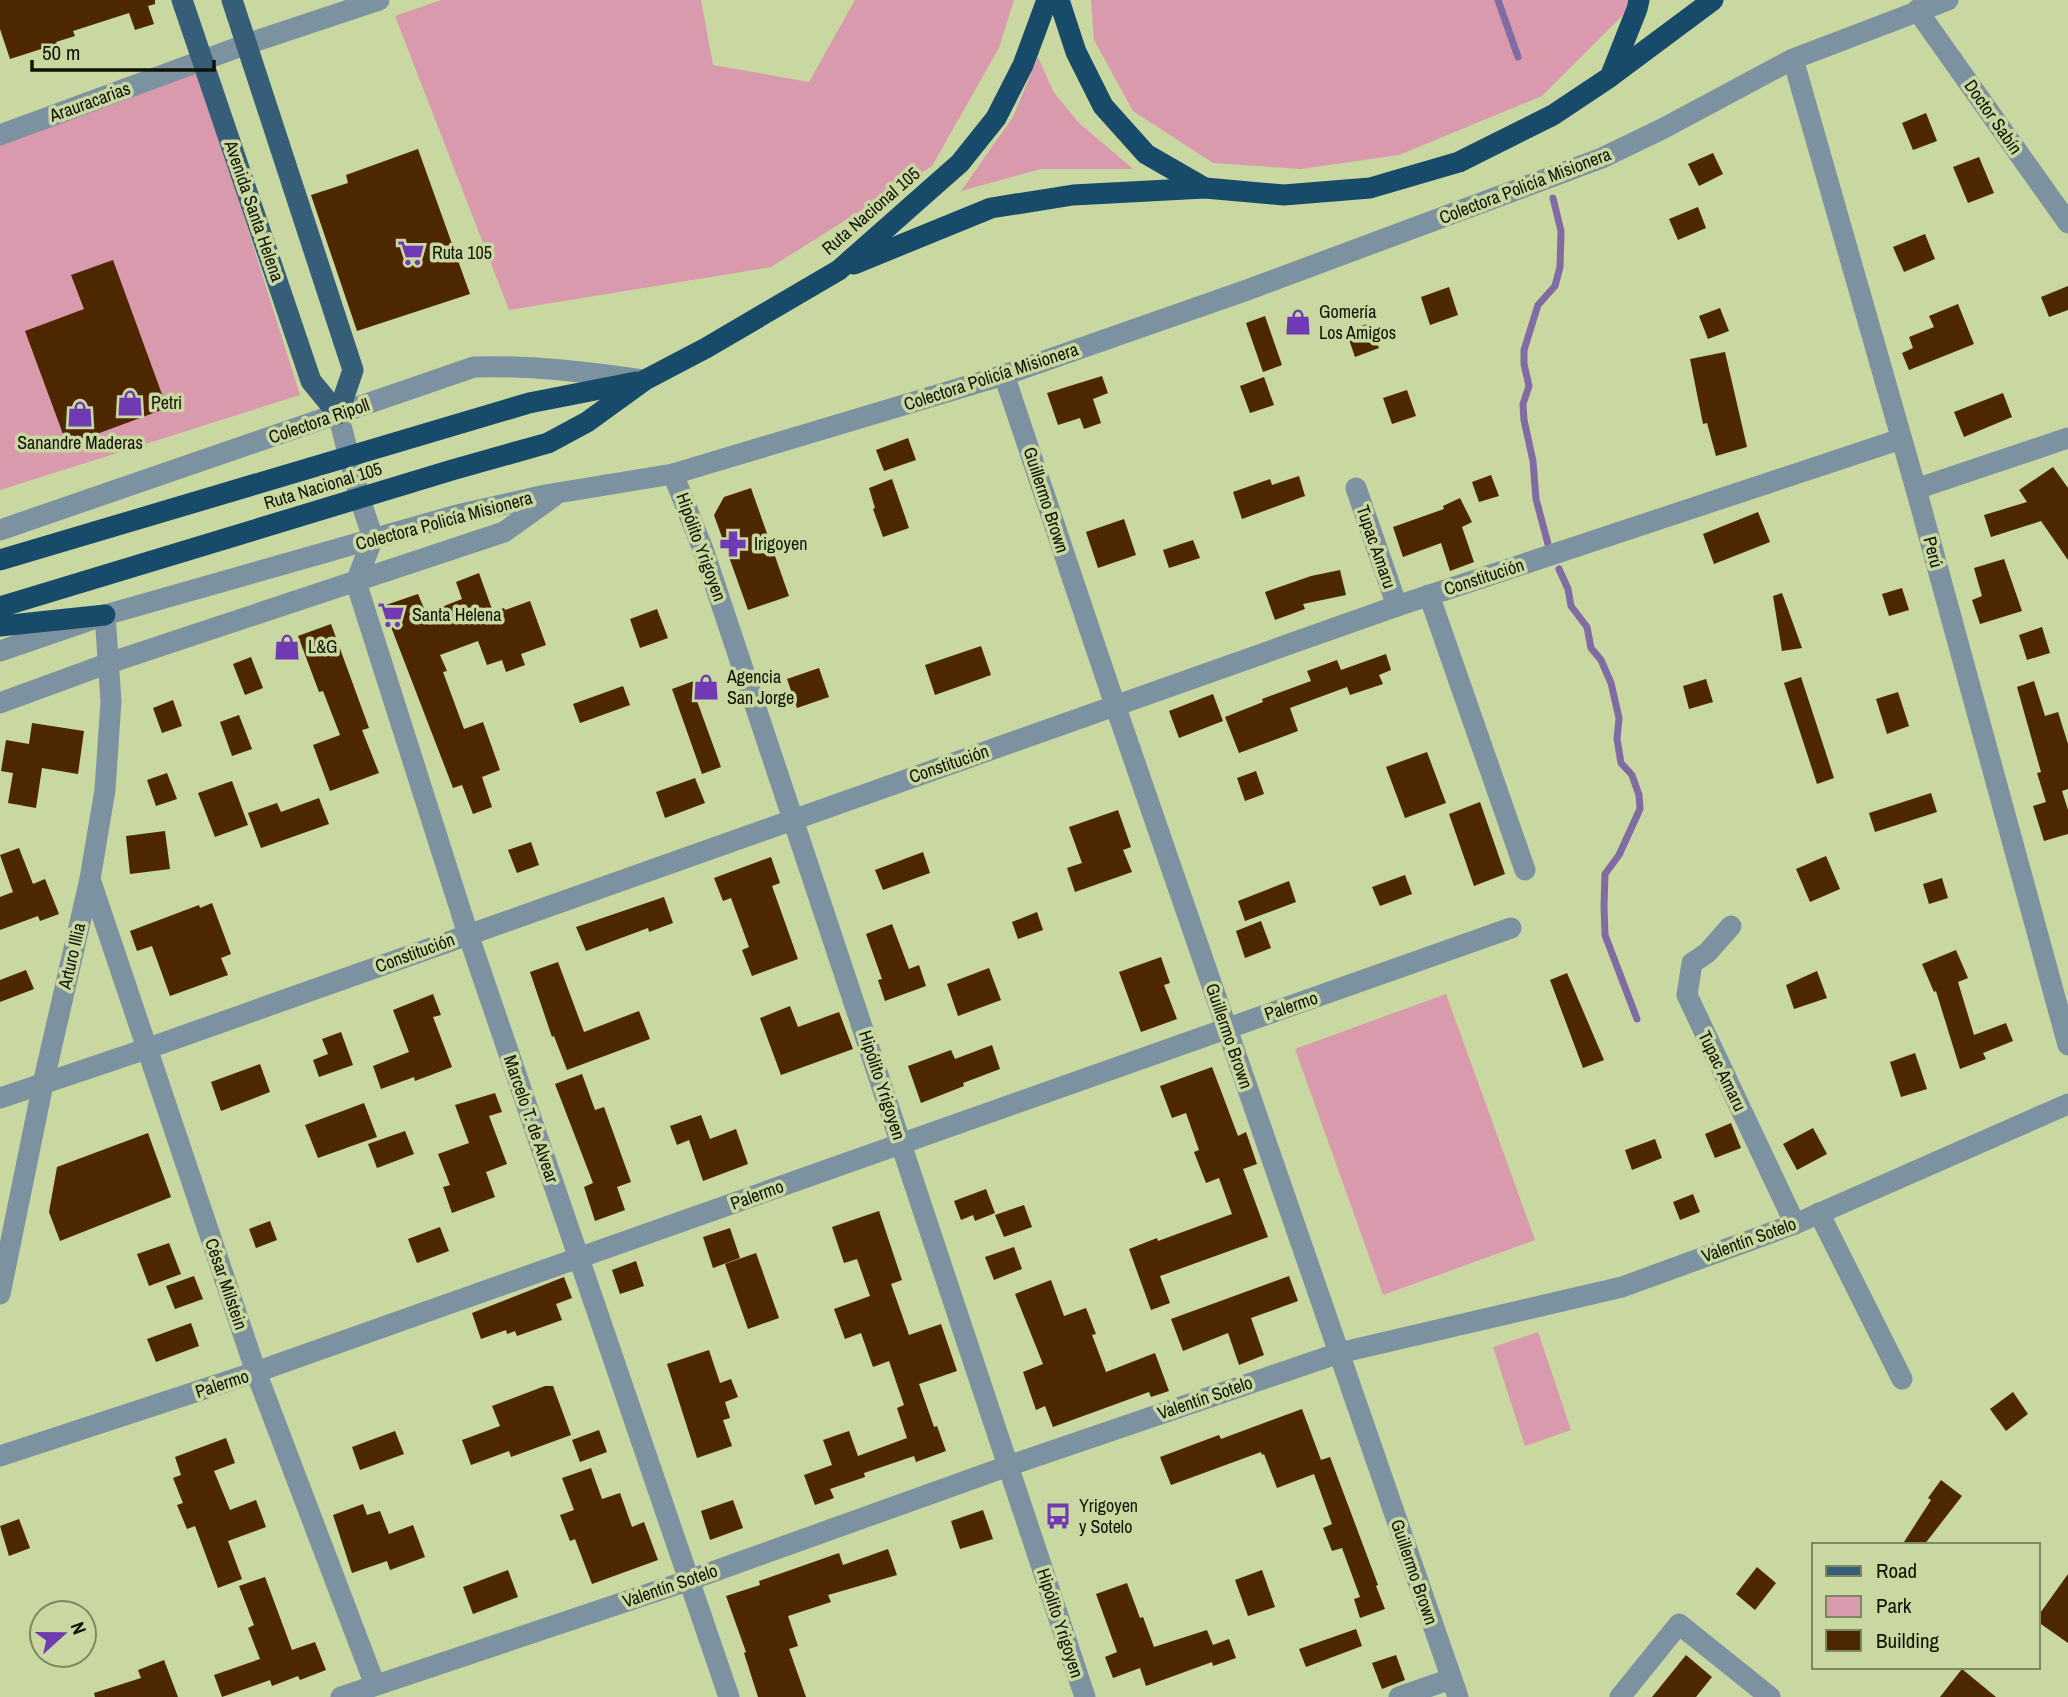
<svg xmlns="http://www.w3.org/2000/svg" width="2068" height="1697" viewBox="0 0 2068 1697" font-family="'Archivo Narrow',sans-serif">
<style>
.green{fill:#da9aad}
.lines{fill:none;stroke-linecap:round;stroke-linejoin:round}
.stream{stroke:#806ca2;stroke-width:7}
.building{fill:#4d2700}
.minor{stroke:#7d92a1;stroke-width:21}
.major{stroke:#365e79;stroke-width:21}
.highway{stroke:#184b6a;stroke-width:21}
.labels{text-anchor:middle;stroke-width:7;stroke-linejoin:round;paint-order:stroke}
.street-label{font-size:18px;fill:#0e1201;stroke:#c9d7a0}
.poi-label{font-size:18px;fill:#0e1201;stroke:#c9d7a0;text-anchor:start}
</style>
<rect width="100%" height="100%" fill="#c9d7a0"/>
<!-- green -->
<g class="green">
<path d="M441,0h260l12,65 96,17 46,-82h159l-15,48 -67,118 -161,101 -262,43 -114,-294z"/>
<path d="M1091,0h537l-3,13 -83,83 -143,59 -98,14 -88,-6 -80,-52 -39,-71z"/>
<path d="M1038,57l15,34 25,31 55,47h-92l-80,22 52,-74z"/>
<path d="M198,70l102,325 -300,95v-345z"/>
<path d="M1446,994l89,246 -152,55 -88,-246z"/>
<path d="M1538,1332l33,98 -46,16 -32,-99z"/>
</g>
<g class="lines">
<!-- stream -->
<g class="stream">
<path d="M1498,0l20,57"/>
<path d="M1548,544l-12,-45 -3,-38 -9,-41 -1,-16 6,-18 -5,-22v-14l14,-45 17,-19 5,-19 1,-36 -8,-33"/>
<path d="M1559,569l9,20 3,17 16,21 4,21 10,12 10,23 8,35 -2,21 4,24 11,12 7,20 1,14 -21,46 -14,19 -1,32 1,29 32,84"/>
</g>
</g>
<!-- building -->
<g class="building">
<path d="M0,0h155v4l-7,2 6,18 -19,6 -6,-17 -56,18 2,5 -19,6 1,2 -47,15 -10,-30z"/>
<path d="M1926,113l11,28 -24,9 -11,-27z"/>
<path d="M418,149l52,145 -113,37 -46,-136 37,-12 -2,-8z"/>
<path d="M1713,153l10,21 -24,12 -11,-22z"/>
<path d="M1979,157l15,36 -26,10 -15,-36z"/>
<path d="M1698,207l8,21 -28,12 -9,-21z"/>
<path d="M1925,234l10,25 -31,13 -11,-25z"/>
<path d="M113,260l54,148 -100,37 -42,-114 59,-22 -13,-34z"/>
<path d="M2068,286v24l-19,7 -8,-20z"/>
<path d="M1449,287l9,28 -28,10 -9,-28z"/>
<path d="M1958,304l16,40 -65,26 -7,-17 11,-5 -4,-11 25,-10 -5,-11z"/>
<path d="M1720,308l9,23 -21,8 -9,-23z"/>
<path d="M1265,316l17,49 -19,7 -17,-49z"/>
<path d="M1370,323l9,25 -24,9 -9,-26z"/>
<path d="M1725,352l22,95 -31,9 -9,-33 -4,1 -13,-65z"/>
<path d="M1102,376l6,17 -15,6 8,24 -17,6 -4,-11 -22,7 -11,-32z"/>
<path d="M1264,377l10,28 -24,8 -10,-27z"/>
<path d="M1407,390l9,26 -24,8 -9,-26z"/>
<path d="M2003,393l9,24 -48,20 -10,-25z"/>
<path d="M908,438l8,22 -32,11 -8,-21z"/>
<path d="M2053,467l15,21v72l-27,-39 -50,16 -7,-22 43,-13 -8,-12z"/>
<path d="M1491,475l8,21 -20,6 -7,-20z"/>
<path d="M1299,476l6,20 -63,23 -9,-27 37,-13 2,6z"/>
<path d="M892,479l17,49 -26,9 -10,-28 2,-1 -6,-20z"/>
<path d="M751,488l38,108 -41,14 -34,-95 10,-18z"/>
<path d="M1460,498l12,24 -10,5 12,35 -24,9 -9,-28 -38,14 -10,-30 51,-18 -1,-3z"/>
<path d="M1758,512l12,30 -56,22 -11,-30z"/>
<path d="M1124,519l12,36 -38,13 -12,-36z"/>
<path d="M1193,540l7,18 -31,10 -6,-18z"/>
<path d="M2004,559l18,52 -42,13 -8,-24 10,-4 -8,-28z"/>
<path d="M1340,570l6,25 -43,9 2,5 -30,11 -10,-28 46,-16z"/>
<path d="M479,573l14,39 11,-4 1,2 25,-9 16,44 -25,9 4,11 -19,7 -4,-12 -15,5 -9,-24 -38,14 7,16 -4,1 21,57 19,-7 17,48 -18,7 10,30 -19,7 -11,-29 -9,3 -70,-182 35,-12 8,19 36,-14 -6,-17z"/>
<path d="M1902,588l7,22 -20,6 -7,-22z"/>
<path d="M1782,593l20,55 -20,3 -9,-55z"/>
<path d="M657,609l11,29 -28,10 -10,-29z"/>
<path d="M331,624l38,104 -7,2 17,43 -49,18 -17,-46 27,-10 -17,-44 -4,1 -21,-56z"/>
<path d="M2042,627l8,26 -23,7 -8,-25z"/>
<path d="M981,646l10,29 -56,20 -10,-30z"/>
<path d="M1386,654l5,16 -12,5 4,9 -33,11 -3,-8 -57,21 8,23 -59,22 -14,-36 38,-15 -1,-3 49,-18 -4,-10 30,-11 4,10z"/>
<path d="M251,657l12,31 -18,7 -12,-31z"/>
<path d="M819,668l10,29 -32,11 -10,-29z"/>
<path d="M710,675l7,18 -20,8 24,66 -19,7 -30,-85z"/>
<path d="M1801,677l33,101 -17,6 -33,-101z"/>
<path d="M1706,679l7,23 -24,7 -6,-23z"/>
<path d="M2034,681l11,35 13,-4 10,32v45l-6,2 6,19v24l-24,7 -11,-35 13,-4 -9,-29 4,-1 -24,-85z"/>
<path d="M623,686l7,19 -50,18 -7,-19z"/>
<path d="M1898,692l11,34 -22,8 -11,-35z"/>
<path d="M1213,694l10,27 -44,17 -10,-27z"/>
<path d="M173,700l9,26 -20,7 -9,-25z"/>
<path d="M239,715l13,34 -20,7 -12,-34z"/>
<path d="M32,723l52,8 -6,43 -36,-6 -6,40 -28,-5 5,-30 -12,-2 5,-31 23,4z"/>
<path d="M1427,752l19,51 -41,15 -19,-51z"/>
<path d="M1256,771l8,23 -19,7 -8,-23z"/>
<path d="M167,773l10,26 -21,7 -9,-26z"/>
<path d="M695,778l10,25 -40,15 -9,-26z"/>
<path d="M232,781l16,44 -33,12 -17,-44z"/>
<path d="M1931,793l6,19 -62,20 -6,-19z"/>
<path d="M319,798l10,26 -68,24 -13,-35 29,-10 4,9z"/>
<path d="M1480,802l25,72 -31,12 -25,-72z"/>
<path d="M1118,810l13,37 -8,3 9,22 -57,20 -8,-24 15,-5 -13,-36z"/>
<path d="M165,831l5,38 -40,5 -4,-38z"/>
<path d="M531,842l8,23 -22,8 -9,-23z"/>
<path d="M19,848l14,36 12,-5 14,35 -19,7 -2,-5 -38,14v-33l13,-5 -13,-37z"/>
<path d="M923,852l7,21 -47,17 -8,-20z"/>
<path d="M1826,856l14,33 -30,13 -14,-33z"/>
<path d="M771,857l9,26 -8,3 26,73 -46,17 -10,-26 7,-3 -18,-49 -8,3 -9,-23z"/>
<path d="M1405,875l7,19 -32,12 -8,-19z"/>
<path d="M1942,878l6,20 -19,6 -6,-20z"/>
<path d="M1289,881l7,21 -51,19 -7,-20z"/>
<path d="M664,897l9,26 -24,9 -1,-4 -62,23 -10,-24z"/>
<path d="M212,903l19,51 -10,4 7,17 -58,21 -18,-50 -15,5 -7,-20 69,-26 1,3z"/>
<path d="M1037,912l6,18 -25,9 -6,-17z"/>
<path d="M1261,921l10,27 -26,10 -9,-27z"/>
<path d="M892,924l17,45 10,-4 7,21 -41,15 -7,-21 4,-1 -16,-45z"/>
<path d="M1956,950l12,28 -10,4 16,53 32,-12 7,18 -30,12 3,6 -26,10 -24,-78 -2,1 -12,-28z"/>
<path d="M1161,957l9,26 -6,2 13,34 -36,13 -22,-60z"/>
<path d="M558,962l26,70 55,-21 11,28 -83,31 -13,-34 -2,1 -22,-65z"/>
<path d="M989,968l12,32 -43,16 -11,-32z"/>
<path d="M26,970l8,19 -34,13v-22z"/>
<path d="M1817,971l10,27 -33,11 -8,-24z"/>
<path d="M1567,973l37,87 -21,8 -33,-88z"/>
<path d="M433,994l8,21 -8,2 19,50 -37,14 -1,-4 -33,12 -8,-23 36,-14 -16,-42z"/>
<path d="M790,1006l8,21 41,-15 14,37 -72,26 -21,-57z"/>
<path d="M341,1032l12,33 -34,12 -6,-17 15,-6 -6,-15z"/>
<path d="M992,1045l8,24 -37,14 1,3 -43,17 -13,-37 43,-16 4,9z"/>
<path d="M1915,1053l12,36 -26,8 -11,-35z"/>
<path d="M260,1064l10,28 -49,19 -10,-29z"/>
<path d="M1212,1067l26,69 8,-4 11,32 -14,5 25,68 -108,39 10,27 -19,7 -22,-61 28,-11 1,3 74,-27 -13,-36 -13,5 -12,-31 5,-2 -13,-37 -14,5 -12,-32z"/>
<path d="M582,1074l13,36 9,-3 27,75 -14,5 8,23 -30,11 -11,-34 9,-4 -38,-99z"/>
<path d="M495,1093l7,19 -13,4 18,48 -21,8 9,25 -43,16 -9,-26 7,-2 -12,-31 31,-11 -14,-38z"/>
<path d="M364,1103l13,34 -59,21 -13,-33z"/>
<path d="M701,1115l9,24 26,-10 12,35 -45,17 -14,-41 -12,5 -7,-19z"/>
<path d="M1731,1123l10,25 -26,10 -10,-24z"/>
<path d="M1813,1128l14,26 -30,16 -14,-26z"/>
<path d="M405,1131l9,23 -37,14 -9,-24z"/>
<path d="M148,1133l23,64 -111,44 -11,-29 8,-45z"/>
<path d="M1655,1139l7,19 -30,12 -7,-20z"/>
<path d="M986,1189l9,24 -20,8 -2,-6 -12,5 -7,-19z"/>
<path d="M1693,1194l7,18 -20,8 -7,-18z"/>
<path d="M1024,1205l8,22 -28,10 -9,-22z"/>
<path d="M879,1211l23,69 -11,4 18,51 32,-11 16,47 -38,13 15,43 3,-1 9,25 -30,11 -2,-6 -50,17 1,4 -35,12 4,9 -19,7 -11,-30 28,-10 -9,-25 26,-9 9,25 49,-18 -10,-30 7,-3 -15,-44 -16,6 -12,-34 -16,6 -11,-30 36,-13 -13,-37 -13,4 -12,-36z"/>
<path d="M270,1221l7,19 -21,8 -7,-19z"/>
<path d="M440,1227l9,24 -32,12 -9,-24z"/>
<path d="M730,1228l10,30 -27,10 -10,-31z"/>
<path d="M169,1243l12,31 -32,12 -12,-32z"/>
<path d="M1014,1247l8,22 -28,11 -9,-23z"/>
<path d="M756,1253l23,65 -31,11 -23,-65z"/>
<path d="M636,1261l8,25 -24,8 -8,-24z"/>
<path d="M194,1276l9,23 -28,10 -9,-23z"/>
<path d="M1289,1276l9,25 -47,17 13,37 -25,10 -11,-32 -45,18 -12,-32z"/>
<path d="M564,1277l8,21 -16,6 6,16 -45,16 -2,-5 -8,3 -1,-4 -25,9 -9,-26z"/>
<path d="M1051,1280l13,36 22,-8 10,26 -4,1 14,37 49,-19 14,38 -18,6 -2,-5 -96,35 -8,-21 -9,4 -13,-38 20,-8 -28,-70z"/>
<path d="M191,1323l8,23 -43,16 -9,-23z"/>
<path d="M709,1350l11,33 11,-4 7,18 -13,5 5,16 -7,2 9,26 -35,12 -30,-94z"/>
<path d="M545,1386h8l18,49 -60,22 -2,-6 -38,14 -9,-25 38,-14 -8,-20z"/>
<path d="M2013,1392l15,22 -22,17 -16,-22z"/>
<path d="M1302,1409l19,51 9,-3 48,128 -2,1 9,23 -25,9 -6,-19 6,-2 -18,-49 -10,3 -9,-23 9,-4 -18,-50 -37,14 -13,-34 -2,1 -1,-3 -90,33 -11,-28 59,-22 2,4z"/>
<path d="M599,1430l8,22 -27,10 -8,-22z"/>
<path d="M395,1431l9,23 -44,16 -8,-23z"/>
<path d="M226,1438l9,25 -21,8 16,39 26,-10 10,27 -38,14 14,38 -24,9 -23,-62 -8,3 -10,-24 6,-2 -10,-25 8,-3 -6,-18z"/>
<path d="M591,1468l11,31 18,-6 12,34 12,-5 14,38 -66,24 -17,-45 -5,2 -10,-26 14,-5 -12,-32z"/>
<path d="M1941,1480l21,16 -38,49h-22l29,-45 -3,-2z"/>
<path d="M733,1500l10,28 -33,12 -9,-29z"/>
<path d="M363,1504l4,11 13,-4 9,23 24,-9 12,32 -35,13 -3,-9 -35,12 -19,-58z"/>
<path d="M983,1510l10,29 -33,10 -9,-28z"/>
<path d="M19,1519l11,29 -21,8 -9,-30z"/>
<path d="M888,1549l9,26 -69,20 3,7 -43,14 10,30 -9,3 17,48h-48l-14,-44 2,-1 -20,-56 34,-11 -1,-4 80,-28 4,12z"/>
<path d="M1757,1567l19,16 -21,27 -19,-16z"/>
<path d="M508,1570l10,27 -45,17 -10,-27z"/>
<path d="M1262,1570l13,37 -27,9 -13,-36z"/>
<path d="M2068,1574v69l-30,-21v-6z"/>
<path d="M265,1577l27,73 23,-8 11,28 -26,10 -2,-4 -26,10 -2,-6 -48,17 -8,-22 46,-16 -12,-31 6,-3 -15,-39z"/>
<path d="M1127,1583l13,35 3,-1 11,30 53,-17 6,15 16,-6 7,19 -23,8 -1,-4 -66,24 -6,-18 -27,10 -8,-21 12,-5 -21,-58z"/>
<path d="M1356,1629l6,17 -56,21 -7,-18z"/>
<path d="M1396,1655l9,25 -23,9 -10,-26z"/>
<path d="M1686,1655l26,22 -16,20h-44z"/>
<path d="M164,1660l14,37h-83l-1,-4 47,-15 -3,-8z"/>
<path d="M1962,1669l34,28h-56z"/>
</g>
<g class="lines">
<!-- minor -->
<g class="minor">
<path d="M1917,10l151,213"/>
<path d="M1793,59l123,430 152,556"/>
<path d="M0,135l247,-91 132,-44"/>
<path d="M1004,375l111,330 343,992"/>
<path d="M338,414l22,85 13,39"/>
<path d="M673,474l31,78 381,1145"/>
<path d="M1356,488l41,118"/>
<path d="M1916,489l152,-51"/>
<path d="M0,530l474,-163c57,-2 112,5 169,13"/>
<path d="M373,538l-17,44 112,352 261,763"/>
<path d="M1429,595l96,275"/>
<path d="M0,651l105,-36 352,-100 88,-20 128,-21 331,-99 243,-85 355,-132 62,-30 129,-69 155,-59"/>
<path d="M0,703l109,-40 395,-131 49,-35"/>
<path d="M90,879l166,493 119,313"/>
<path d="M1731,926l-24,27 -15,10 -5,32 108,229"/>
<path d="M0,1098l146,-49 1251,-443 504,-167"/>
<path d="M1819,1213l83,166"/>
<path d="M0,1294l43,-210 47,-205 15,-89 6,-89 -6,-86"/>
<path d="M0,1456l256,-84 1255,-444"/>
<path d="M341,1697l349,-117 318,-114 331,-113 283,-66 173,-63 273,-120"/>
<path d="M1399,1697l52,-18"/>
<path d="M1620,1697l59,-73 91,73"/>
</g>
<!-- major -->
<g class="major">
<path d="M182,0l129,381 27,33"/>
<path d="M232,0l121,370 -15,44"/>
</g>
<!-- highway -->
<g class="highway">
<path d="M1059,0l17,52 27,54 43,48 59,34 79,7 86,-7 89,-26 94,-47 57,-38 27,-68 2,-9"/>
<path d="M1611,76l102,-76"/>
<path d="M854,264l137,-56 82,-13 132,-7"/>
<path d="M0,560l529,-157 107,-21"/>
<path d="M0,607l452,-137 96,-27 39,-21 58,-42 61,-32 133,-78 121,-107 36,-45 27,-53 24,-65"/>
<path d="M0,626l105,-11"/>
</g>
</g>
<!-- icons -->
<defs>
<g id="supermarket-bare" transform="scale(2.1)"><path d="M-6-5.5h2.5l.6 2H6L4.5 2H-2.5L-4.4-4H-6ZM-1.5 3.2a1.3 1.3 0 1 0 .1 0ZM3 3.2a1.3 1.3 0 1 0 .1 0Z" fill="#703bb2" stroke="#c9d7a0" stroke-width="2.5" paint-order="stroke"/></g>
<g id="shop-bare" transform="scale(2.1)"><path d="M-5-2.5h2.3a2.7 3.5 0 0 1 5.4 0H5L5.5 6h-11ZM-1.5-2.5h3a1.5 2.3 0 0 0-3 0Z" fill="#703bb2" stroke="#c9d7a0" stroke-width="2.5" paint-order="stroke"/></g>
<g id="pharmacy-bare" transform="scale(2.1)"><path d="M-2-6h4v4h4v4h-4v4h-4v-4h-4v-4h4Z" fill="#703bb2" stroke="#c9d7a0" stroke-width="2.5" paint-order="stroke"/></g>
<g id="bus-bare" transform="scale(2.1)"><path d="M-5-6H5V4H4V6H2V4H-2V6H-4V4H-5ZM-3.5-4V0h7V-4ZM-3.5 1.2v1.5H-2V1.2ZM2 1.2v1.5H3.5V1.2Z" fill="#703bb2" stroke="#c9d7a0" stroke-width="2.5" paint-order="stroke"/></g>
</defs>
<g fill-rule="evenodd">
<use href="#supermarket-bare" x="411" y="253"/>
<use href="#shop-bare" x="1298" y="322"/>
<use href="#shop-bare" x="130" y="403"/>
<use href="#shop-bare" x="80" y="414"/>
<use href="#pharmacy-bare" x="733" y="544"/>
<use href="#supermarket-bare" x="391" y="615"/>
<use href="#shop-bare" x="287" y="647"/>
<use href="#shop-bare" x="706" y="687"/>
<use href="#bus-bare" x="1058" y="1516"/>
</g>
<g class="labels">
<!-- street labels -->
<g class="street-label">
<text transform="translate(90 102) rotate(-20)" y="6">Arauracarias</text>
<text transform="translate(1993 117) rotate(55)" y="6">Doctor Sabín</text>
<text transform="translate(1525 186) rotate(-21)" y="6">Colectora Policía Misionera</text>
<text transform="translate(254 211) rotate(71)" y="6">Avenida Santa Helena</text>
<text transform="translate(871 211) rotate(-41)" y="6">Ruta Nacional 105</text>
<text transform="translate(991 377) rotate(-18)" y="6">Colectora Policía Misionera</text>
<text transform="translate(319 421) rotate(-19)" y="6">Colectora Ripoll</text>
<text transform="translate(323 486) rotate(-17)" y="6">Ruta Nacional 105</text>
<text transform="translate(1046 500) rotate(72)" y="6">Guillermo Brown</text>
<text transform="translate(444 521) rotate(-15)" y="6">Colectora Policía Misionera</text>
<text transform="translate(701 547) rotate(70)" y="6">Hipólito Yrigoyen</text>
<text transform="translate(1376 547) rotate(71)" y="6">Tupac Amaru</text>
<text transform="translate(1933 552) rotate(75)" y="6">Perú</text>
<text transform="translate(1484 577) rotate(-18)" y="6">Constitución</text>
<text transform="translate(949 764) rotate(-19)" y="6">Constitución</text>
<text transform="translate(415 953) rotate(-20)" y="6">Constitución</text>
<text transform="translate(72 956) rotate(-77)" y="6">Arturo Illia</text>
<text transform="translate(1291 1006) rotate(-19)" y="6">Palermo</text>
<text transform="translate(1229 1036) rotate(71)" y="6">Guillermo Brown</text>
<text transform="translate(1722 1071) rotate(64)" y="6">Tupac Amaru</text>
<text transform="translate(882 1085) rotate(72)" y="6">Hipólito Yrigoyen</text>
<text transform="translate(531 1119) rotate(71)" y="6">Marcelo T. de Alvear</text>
<text transform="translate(757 1195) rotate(-20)" y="6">Palermo</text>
<text transform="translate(1749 1240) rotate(-20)" y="6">Valentín Sotelo</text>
<text transform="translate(226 1284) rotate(71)" y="6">César Milstein</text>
<text transform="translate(222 1384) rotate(-18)" y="6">Palermo</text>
<text transform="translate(1205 1398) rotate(-19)" y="6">Valentín Sotelo</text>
<text transform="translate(1414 1572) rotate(71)" y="6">Guillermo Brown</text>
<text transform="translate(670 1586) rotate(-19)" y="6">Valentín Sotelo</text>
<text transform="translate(1060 1623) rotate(72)" y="6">Hipólito Yrigoyen</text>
</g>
<!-- poi labels -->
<g class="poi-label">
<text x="432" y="259">Ruta 105</text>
<text x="1319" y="318">Gomería<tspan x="1319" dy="21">Los Amigos</tspan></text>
<text x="151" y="409">Petri</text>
<text x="80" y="449" text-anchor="middle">Sanandre Maderas</text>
<text x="754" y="550">Irigoyen</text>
<text x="412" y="621">Santa Helena</text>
<text x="308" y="653">L&amp;G</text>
<text x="727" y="683">Agencia<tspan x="727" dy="21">San Jorge</tspan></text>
<text x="1079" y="1512">Yrigoyen<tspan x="1079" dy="21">y Sotelo</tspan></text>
</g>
</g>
<!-- legend -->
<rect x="1812" y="1543" width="228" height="126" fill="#c9d7a0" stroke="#7e8860" stroke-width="2"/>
<rect x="1826" y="1566" width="35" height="10" fill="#365e79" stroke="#7e8860" stroke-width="2"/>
<text x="1876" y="1578" font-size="21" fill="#0e1201">Road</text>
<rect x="1826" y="1596" width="35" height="21" fill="#da9aad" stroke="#7e8860" stroke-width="2"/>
<text x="1876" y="1613" font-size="21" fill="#0e1201">Park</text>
<rect x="1826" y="1630" width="35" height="21" fill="#4d2700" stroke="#7e8860" stroke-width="2"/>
<text x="1876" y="1648" font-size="21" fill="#0e1201">Building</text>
<!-- north arrow -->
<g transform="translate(63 1634) rotate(69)"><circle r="33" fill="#c9d7a0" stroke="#7e8860" stroke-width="2"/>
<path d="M0-5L12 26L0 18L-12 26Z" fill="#703bb2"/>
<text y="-10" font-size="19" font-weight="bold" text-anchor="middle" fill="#0e1201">N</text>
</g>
<!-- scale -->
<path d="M32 60v10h182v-10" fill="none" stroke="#0e1201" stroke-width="3.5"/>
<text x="42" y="60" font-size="21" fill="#0e1201" stroke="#c9d7a0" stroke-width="5" paint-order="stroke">50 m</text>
</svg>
